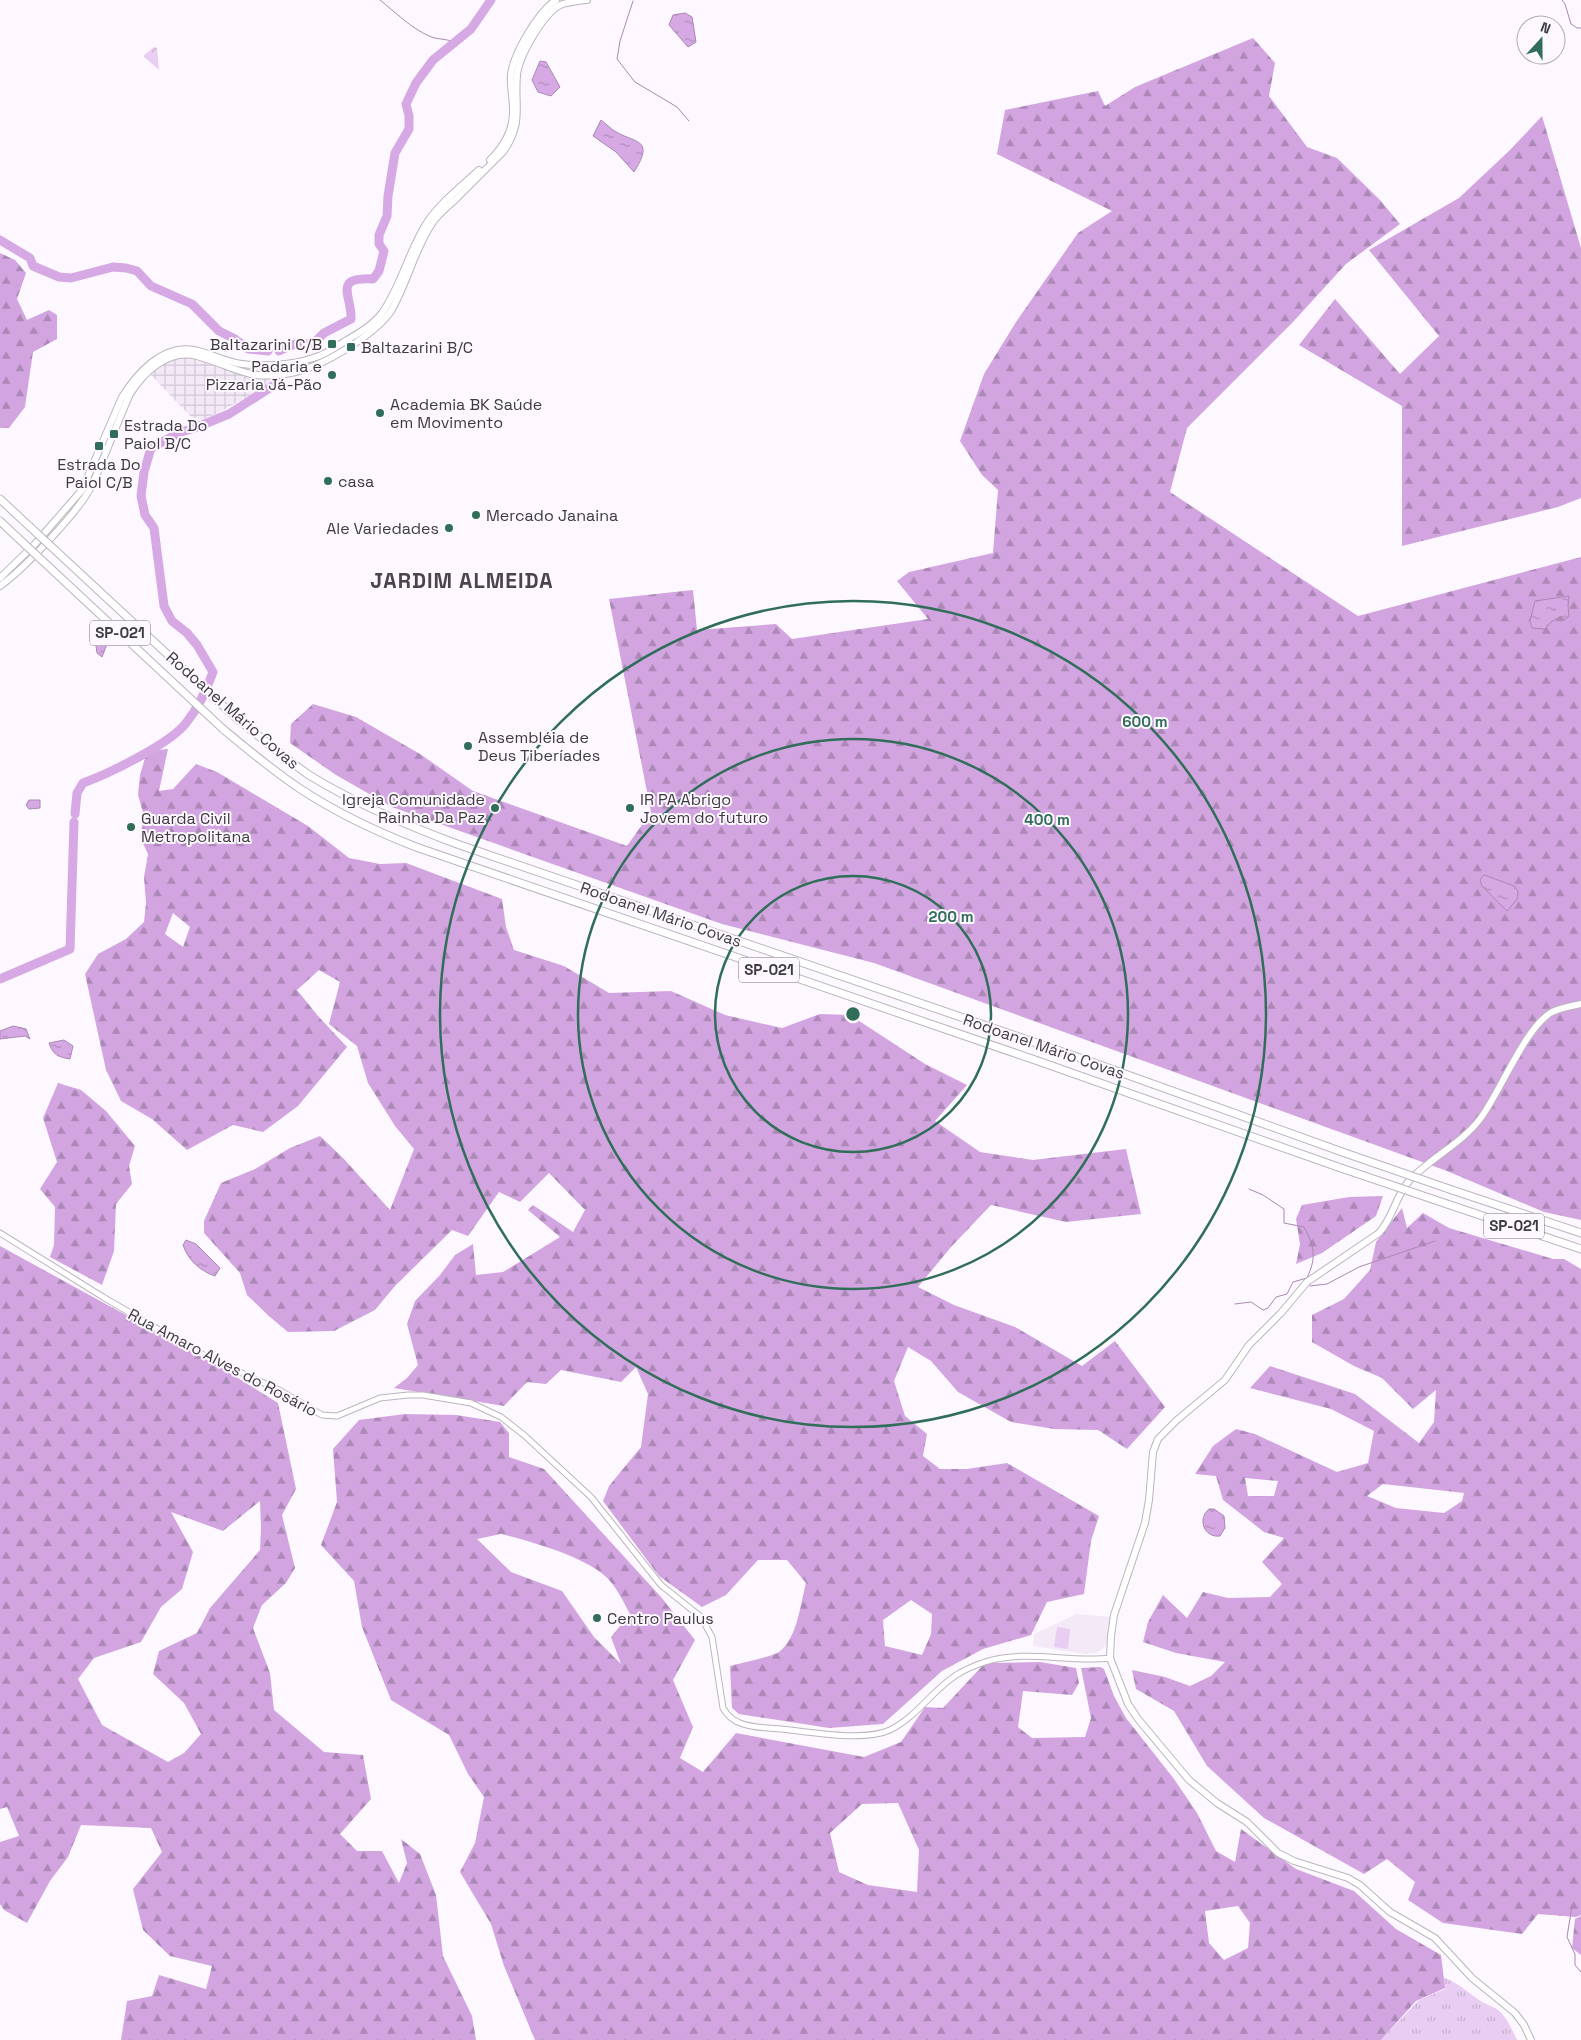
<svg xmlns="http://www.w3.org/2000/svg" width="1581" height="2040" viewBox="0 0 1581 2040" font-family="'Space Grotesk',sans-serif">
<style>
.built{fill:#f3e9f7}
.industrial{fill:url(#industrial-grid)}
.grass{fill:url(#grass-tufts)}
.forest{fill:url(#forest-firs);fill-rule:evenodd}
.park{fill:url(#park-crowns)}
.pitch{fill:#e9cdf2}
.water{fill:url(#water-ripples);stroke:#a988b2}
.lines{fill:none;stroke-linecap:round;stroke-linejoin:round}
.stream{stroke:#a988b2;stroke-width:1}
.river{stroke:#d7a9e4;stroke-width:9}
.minor-casing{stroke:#bbb5bd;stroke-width:7}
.major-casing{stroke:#bbb5bd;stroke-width:8}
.highway-casing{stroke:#bbb5bd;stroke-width:9}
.minor{stroke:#fff;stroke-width:5}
.major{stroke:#fff;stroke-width:6}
.highway{stroke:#fff;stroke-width:7}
.highway-bridge-casing{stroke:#bbb5bd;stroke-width:9;stroke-linecap:butt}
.highway-bridge{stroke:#fff;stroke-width:7}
.ring{fill:none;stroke:#316e59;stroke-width:2.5}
.poi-dot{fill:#316e59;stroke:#fdf7ff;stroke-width:2}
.labels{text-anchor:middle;stroke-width:4;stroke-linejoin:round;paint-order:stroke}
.shield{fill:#fdf7ff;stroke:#777378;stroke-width:1}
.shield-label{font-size:15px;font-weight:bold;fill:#3e3b3e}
.poi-label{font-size:16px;fill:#3e3b3e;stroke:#fdf7ff;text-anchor:start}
.street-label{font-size:16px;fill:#3e3b3e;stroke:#fdf7ff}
.district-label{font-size:21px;font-weight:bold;letter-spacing:1px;fill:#4a454b;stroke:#fdf7ff}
.centre{fill:#316e59;stroke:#fdf7ff;stroke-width:2.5}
.ring-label{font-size:15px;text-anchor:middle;font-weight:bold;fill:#316e59;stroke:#fdf7ff;stroke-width:4;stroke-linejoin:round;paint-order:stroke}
</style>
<defs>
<pattern id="industrial-grid" width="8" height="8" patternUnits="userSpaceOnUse" patternTransform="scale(1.25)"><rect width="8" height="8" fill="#f3e9f7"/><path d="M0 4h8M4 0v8" fill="none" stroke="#d1c9d5"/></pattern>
<pattern id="grass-tufts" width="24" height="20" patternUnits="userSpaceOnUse" patternTransform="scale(1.25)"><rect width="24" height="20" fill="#e9cdf2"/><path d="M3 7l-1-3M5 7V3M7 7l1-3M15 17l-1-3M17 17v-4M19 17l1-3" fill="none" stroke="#c9b1d1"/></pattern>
<pattern id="forest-firs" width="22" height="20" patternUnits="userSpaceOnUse" patternTransform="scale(1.25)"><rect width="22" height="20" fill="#d2a5e0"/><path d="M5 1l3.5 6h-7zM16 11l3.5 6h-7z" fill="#ac88b7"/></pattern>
<pattern id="park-crowns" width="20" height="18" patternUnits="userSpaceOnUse" patternTransform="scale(1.25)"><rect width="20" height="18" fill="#e9cdf2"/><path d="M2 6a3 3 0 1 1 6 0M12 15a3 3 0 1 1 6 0" fill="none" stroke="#c9b1d1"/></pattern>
<pattern id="water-ripples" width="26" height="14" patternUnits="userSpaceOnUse" patternTransform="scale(1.25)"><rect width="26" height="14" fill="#d7a9e4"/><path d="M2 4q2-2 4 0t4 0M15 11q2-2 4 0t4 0" fill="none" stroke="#b08bba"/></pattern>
</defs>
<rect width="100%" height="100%" fill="#fdf7ff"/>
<!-- built -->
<path class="built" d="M1077,1614l34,3 -5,29 -10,7 -10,1 -53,-8 1,-12z"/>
<!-- industrial -->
<path class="industrial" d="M178,357h12l65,22 20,-1v4l-57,31 -16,7 -11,-3 -42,-44 18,-12z"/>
<!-- grass -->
<path class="grass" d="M1434,1974c25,8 27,14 47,27 5,4 12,5 17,9 9,7 14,20 19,30h-136l38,-40 26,-11z"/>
<!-- forest -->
<g class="forest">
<path d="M1253,38l22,25 -6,33 38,51 30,11 43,42 20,24 -54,40 -54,59 -105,105 -17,64 188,124 223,-59v663l-37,-8 -97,-41 -573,-208 -152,-39 -330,-117 -56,-32 -46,-32 1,-19 22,-20 43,13 64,37 53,37 154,55 24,-34 -42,-213 84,-9 4,40 79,-6 16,15 136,-20 -31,-38 12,-9 84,-19 5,-63 -16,-15 -22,-34 24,-67 32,-52 62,-89 34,-22 -115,-57 8,-44 93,-19 7,15 30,-19z"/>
<path d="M1542,116l39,132v250l-23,9 -156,39v-140l-103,-61 36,-46 65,75 39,-38 -70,-86 90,-52 51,-48z"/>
<path d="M0,253l15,7 11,13 -9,26 10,21 22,-10 8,5v24l-24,13 -8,55 -16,21h-9z"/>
<path d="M168,749l-9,42 14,-2 23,-25 21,8 91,54 41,32 31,6 26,-1 96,36 4,28 8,23 50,16 45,27 62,-2 54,24 57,13 38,-14 30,1 75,49 42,21 -32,36 45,31 53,8 93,-11 15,65 -75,8 -75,-17 -40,42 -33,40 36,18 61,22 67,39 33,-25 50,66 -38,42 -29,-19 -44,-1 -43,-7 -53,-30 -27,-31 -23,-14 -14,34 11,35 22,18 -4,22 17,13h27l40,-6 92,53 -8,25 -7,53 -37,8 -16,33 -48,14 -41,22 -59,53 -54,4 -90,-14 -7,-6 -2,-42c10,-3 41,-9 49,-14 19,-15 21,-47 27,-69l-19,-23h-29l-32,35 -24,12 -43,-31 -56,-75 6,-15 32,-39 7,-53 -12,-27 -15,15 -60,-12 -15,14 -19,-2 -23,24 -110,-18 13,-10 11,-13 -11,-41 8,-23 25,-26 15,-20 18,-11 3,31 27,-3 57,-35 -32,-27 5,-5 40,27 12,-22 -36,-37 -29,29 -21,-10 -31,44 -16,-6 -57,56 -20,24 -41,21 -46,1 -18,-15 -23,-22 -7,-22 -36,-40v-12l17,-38 34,-14 35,-21 30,-12 23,22 47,52 24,-61 -19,-23 -27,-43 -11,-37 -28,-22 11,-42 -21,-12 -22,20 21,26 29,31 -49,59 -35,26 -30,-7 -46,25 -35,-31 -31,-18 -15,-31 -21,-96 13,-20 28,-15 18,-17 2,-19 -2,-26 4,-23 -8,-17 4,-21 -6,-21 2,-20 7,-24zM173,913l17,14 -7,20 -18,-13zM911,1600l21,14 -1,20 -9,21 -37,-9 -2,-26z"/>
<path d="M58,1083l23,7 25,21 29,35 -6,20 3,18 -16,20 -2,47 -12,34 -52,-28 4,-12 1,-38 -15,-18 17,-27 -14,-44z"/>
<path d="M1383,1196l-7,20 -54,37 -26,11 4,-20 -4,-25 6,-14 47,-8z"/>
<path d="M1402,1208l5,20 16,-15 26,15 104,31h11l17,10v646l-5,2 -38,-3 -16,20 -79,-11 -35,-23 7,-18 -28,-23 -23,15 -100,-56 -57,-52 -33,-55 -38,-22 -4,-19 33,7 25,9 21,-10 14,-14 -49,-9 -33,-11 5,-20 15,-27 24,23 16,-26 25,6 42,-1 12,-13 -20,-22 22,-24 -20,-6 -41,-32 -7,-24 -21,-2 18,-28 23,-17 19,5 82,38 31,-9 6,-32 -43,-22 -81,-21 20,-22 85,28 64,49 15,-21 2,-32 -23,19 -31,-31 -28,-12 -42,-24v-27l32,-16 26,-29 6,-28zM1245,1478l33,3 -4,15h-26zM1383,1484l81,9 -2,8 -18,12 -48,-5 -29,-12z"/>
<path d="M0,1246l217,119 61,38 18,86 -14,26 13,53 -9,15 -24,22 -9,23 17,45 4,37 50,42 39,3 8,44 -31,35 17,17h25l17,32 8,-20 -6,-24 19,15 16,41 7,61 29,60 4,24h-355l6,-39 25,-5 7,-21 47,14 6,-23 -42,-10 -27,-26 -10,-41 29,-37 -11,-24 -70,-3 -13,32 -18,24 -23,42 -23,-13 -4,-6v-62l19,-6 -12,-29 -7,2zM260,1501l1,27 -1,22 -50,58 -13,25 -38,18 -6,23 31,29 17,31 -17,19 -16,9 -66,-37 -24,-46 16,-21 47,-16 20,-35 21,-18 11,-37 -22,-40 52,19z"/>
<path d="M405,1414l51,1 44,7 9,11v24l35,12 117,128 34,43 -22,40 20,47 -13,31 23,14 33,-39 128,24 37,-15 24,-35 18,1 42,-45 55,-1 36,6 3,15 -7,12 -49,-4 -5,36 14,11 53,-1 6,-19 -10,-50 19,-1 4,2 10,27 12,22 48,61 23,34 19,38 19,11 6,-33 55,40 58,22 42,38 45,26 4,33 -29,13 -35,39h-846l-31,-74 -13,-42 -31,-52 15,-29 9,-46 -16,-23 -19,-39 -58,-35 -29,-73 -8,-46 -33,-36 16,-43 -4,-53 26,-29zM501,1534c29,7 90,24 109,47 8,9 14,22 20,33l-19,23 10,27 -27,-27 -32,-46 -51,-19 -34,-33zM898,1803l21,47 -2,42 -49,-7 -29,-13 -9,-39 32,-29zM1238,1906l12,17 -2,25 -24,12 -15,-17 -4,-32z"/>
<path d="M1581,1916v39l-9,-7 3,-29z"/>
</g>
<!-- park -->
<path class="park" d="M154,47l3,1 2,22 -16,-14z"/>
<!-- pitch -->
<path class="pitch" d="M1057,1627l13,2 -2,20 -14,-2z"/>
<!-- water -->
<g class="water">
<path d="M685,13l7,4 4,25 -8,5 -19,-22 4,-10z"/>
<path d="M540,61l6,1 14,25 -9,9 -13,-4 -6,-12z"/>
<path d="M601,120c4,3 8,7 12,10 21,14 43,7 21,42l-18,-20 -23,-16z"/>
<path d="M1569,596l-1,10 1,10 -5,4 -3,-4 -10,6 -6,7 -13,-1 -2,-7 5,-20z"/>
<path d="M95,639l12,5 -5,13 -5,-4z"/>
<path d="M29,800h11v8l-11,1 -3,-4z"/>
<path d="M1484,875l30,11 4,5 -1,8 -10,12 -25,-25 -2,-6z"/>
<path d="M13,1026l13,3 4,10 -5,-3 -25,3v-8z"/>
<path d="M64,1040l9,6 -3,13c-12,-2 -17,-4 -21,-16z"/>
<path d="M186,1240l10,4 24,24 -5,8c-15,-5 -27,-16 -32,-31z"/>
<path d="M1209,1509h5l10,7 1,12 -5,8c-16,2 -23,-17 -11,-27z"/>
</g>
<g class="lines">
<!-- stream -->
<g class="stream">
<path d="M380,0c15,12 31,28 49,36 8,4 18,2 27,7"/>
<path d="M1562,0l3,4 6,20 6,4h4"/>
<path d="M633,1l-13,40 -3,18 18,23 42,25 12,14"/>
<path d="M1310,1286l17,-2 32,-17 76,-26"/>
<path d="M1235,1304l16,-2 12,8 5,-2 8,-11 11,-3 6,-12 14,-4c10,-21 7,-32 -3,-51l-20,-4v-14l-21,-14 -14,-6"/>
<path d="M1572,1906l-5,31 8,17v11l6,7"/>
</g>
<!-- river -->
<g class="river">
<path d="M0,240l30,18 3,8 26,11 12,1 42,-11 13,1 11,3 14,15 41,18 27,27 16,8 13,10 20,2"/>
<path d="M279,351l16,-7h18l11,-11 27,-14c1,-24 -19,-42 22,-40l6,-8 5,-20 -5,-7v-9l8,-19 1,-20 7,-43 14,-24v-13l-3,-12 10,-21 17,-23 38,-31 20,-29"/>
<path d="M75,814l2,-21 6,-10c25,-9 87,-39 103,-60 13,-16 20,-32 27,-51l-16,-27 -10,-12 -15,-12 -8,-15 -10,-78 -9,-13 -4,-19 3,-24 7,-24 30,-16 14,-4 34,-14 47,-30 3,-4"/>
<path d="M0,979l70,-30 4,-127"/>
</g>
<!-- minor casing -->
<g class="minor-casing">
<path id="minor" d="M0,1233l103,64 70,41 38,21 68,31 43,25 15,1 43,-18 28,-3h15l48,8 30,14 23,18 67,62 70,88 40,32 11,20 11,71c4,7 9,12 17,15 12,5 28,5 41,6 29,3 83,13 109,1 27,-13 43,-41 68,-56 8,-5 18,-9 27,-12 41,-13 84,1 125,-4"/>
</g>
<!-- major casing -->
<g class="major-casing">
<g id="major">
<path d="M490,160c14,-14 24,-31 23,-51 0,-11 -3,-23 -2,-35 3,-21 27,-62 45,-74"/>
<path d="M0,578l35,-34 47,-54 40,-93c15,-24 41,-53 72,-47 16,3 31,12 48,14 22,3 50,1 71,-6 12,-3 23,-11 34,-18 12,-7 26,-15 35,-27 20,-28 27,-64 46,-92 13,-19 34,-35 51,-51"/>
<path d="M0,586c24,-17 78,-74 91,-99 14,-30 25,-62 39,-93 14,-22 39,-46 67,-38 19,5 36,14 54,18 18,4 43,0 60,-7 24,-9 66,-35 80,-56 16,-27 23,-60 40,-86 6,-10 15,-17 24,-25 16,-16 32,-32 48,-48 21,-30 11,-45 14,-77 2,-19 26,-61 43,-70 8,-3 18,-4 27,-5"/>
<path d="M1531,2040l-7,-15 -9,-12 -43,-35 -37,-40 -45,-26 -30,-27 -12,-7 -54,-17 -16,-8 -31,-31 -30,-19 -28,-23 -51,-61 -10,-15 -18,-46 1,-22 3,-21 31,-92 4,-23 4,-48 5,-13 19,-19 48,-40 24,-35 32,-32 26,-31 72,-49c14,-15 16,-36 30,-52 21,-23 52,-37 71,-62 20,-26 45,-92 72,-107 9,-4 19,-6 29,-8"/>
</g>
</g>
<!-- highway casing -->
<g class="highway-casing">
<g id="highway">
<path d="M0,499l29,27"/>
<path d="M0,521l18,17"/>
<path d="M234,716c25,20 49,41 75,59 47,29 97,50 148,69l626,215 262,94"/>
<path d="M223,729c24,20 49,41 76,59 36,24 76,43 117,59l622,214 300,106"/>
<path d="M1452,1190l129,43"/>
<path d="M1447,1204l134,45"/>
</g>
</g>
<!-- minor -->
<use href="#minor" class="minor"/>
<!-- major -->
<use href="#major" class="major"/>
<!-- highway -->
<use href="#highway" class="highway"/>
<!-- highway-bridge casing -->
<g class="highway-bridge-casing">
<g id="highway-bridge">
<path d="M29,526l205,190"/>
<path d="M18,538l205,191"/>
<path d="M1345,1153l107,37"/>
<path d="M1338,1167l109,37"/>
</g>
</g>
<!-- highway-bridge -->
<use href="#highway-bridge" class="highway-bridge"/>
</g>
<!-- distance rings -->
<g class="ring">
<circle cx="853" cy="1014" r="138"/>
<circle cx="853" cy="1014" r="275"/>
<circle cx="853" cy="1014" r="413"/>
</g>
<!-- markers -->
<g class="poi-dot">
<rect x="327" y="339" width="10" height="10" rx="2.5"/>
<rect x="346" y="342" width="10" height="10" rx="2.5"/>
<circle cx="332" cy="375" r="5"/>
<circle cx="380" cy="413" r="5"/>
<rect x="109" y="429" width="10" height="10" rx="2.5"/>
<rect x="94" y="441" width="10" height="10" rx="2.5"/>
<circle cx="328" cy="481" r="5"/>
<circle cx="476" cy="515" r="5"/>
<circle cx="449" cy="528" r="5"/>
<circle cx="468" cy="746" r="5"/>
<circle cx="495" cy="808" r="5"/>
<circle cx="630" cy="808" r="5"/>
<circle cx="131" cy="827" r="5"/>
<circle cx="597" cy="1618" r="5"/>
</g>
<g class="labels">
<!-- shield labels -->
<g class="shield">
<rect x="90" y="620.5" width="60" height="25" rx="4"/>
<rect x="739" y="957.5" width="60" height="25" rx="4"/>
<rect x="1484" y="1213.5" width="60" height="25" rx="4"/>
</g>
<g class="shield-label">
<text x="120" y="638">SP-021</text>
<text x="769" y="975">SP-021</text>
<text x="1514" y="1231">SP-021</text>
</g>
<!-- poi labels -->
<g class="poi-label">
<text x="322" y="350" text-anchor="end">Baltazarini C/B</text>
<text x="361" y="353">Baltazarini B/C</text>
<text x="322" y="372" text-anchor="end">Padaria e<tspan x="322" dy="18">Pizzaria Já-Pão</tspan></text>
<text x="390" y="410">Academia BK Saúde<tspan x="390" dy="18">em Movimento</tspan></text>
<text x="124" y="431">Estrada Do<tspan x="124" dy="18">Paiol B/C</tspan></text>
<text x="99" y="470" text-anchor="middle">Estrada Do<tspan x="99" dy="18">Paiol C/B</tspan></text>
<text x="338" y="487">casa</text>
<text x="486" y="521">Mercado Janaina</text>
<text x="439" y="534" text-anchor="end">Ale Variedades</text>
<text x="478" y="743">Assembléia de<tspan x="478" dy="18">Deus Tiberíades</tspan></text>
<text x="485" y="805" text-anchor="end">Igreja Comunidade<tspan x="485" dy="18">Rainha Da Paz</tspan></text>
<text x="640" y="805">IR PA Abrigo<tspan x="640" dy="18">Jovem do futuro</tspan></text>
<text x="141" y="824">Guarda Civil<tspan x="141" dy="18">Metropolitana</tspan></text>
<text x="607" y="1624">Centro Paulus</text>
</g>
<!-- street labels -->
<g class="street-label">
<text transform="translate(233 710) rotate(41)" y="6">Rodoanel Mário Covas</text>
<text transform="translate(661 914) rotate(19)" y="6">Rodoanel Mário Covas</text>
<text transform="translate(1044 1046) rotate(19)" y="6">Rodoanel Mário Covas</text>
<text transform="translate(223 1362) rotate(28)" y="6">Rua Amaro Alves do Rosário</text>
</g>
<!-- district labels -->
<g class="district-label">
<text x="462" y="588">JARDIM ALMEIDA</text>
</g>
</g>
<circle cx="853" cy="1014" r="8" class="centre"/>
<g class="ring-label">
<text x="1145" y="727">600 m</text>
<text x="1047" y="825">400 m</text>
<text x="951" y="922">200 m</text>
</g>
<!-- north arrow -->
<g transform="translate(1541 40) rotate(21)"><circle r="24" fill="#fdf7ff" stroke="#b1acb2"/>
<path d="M0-4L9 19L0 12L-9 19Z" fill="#316e59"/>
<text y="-8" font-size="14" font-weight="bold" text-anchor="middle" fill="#3e3b3e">N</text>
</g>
</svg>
